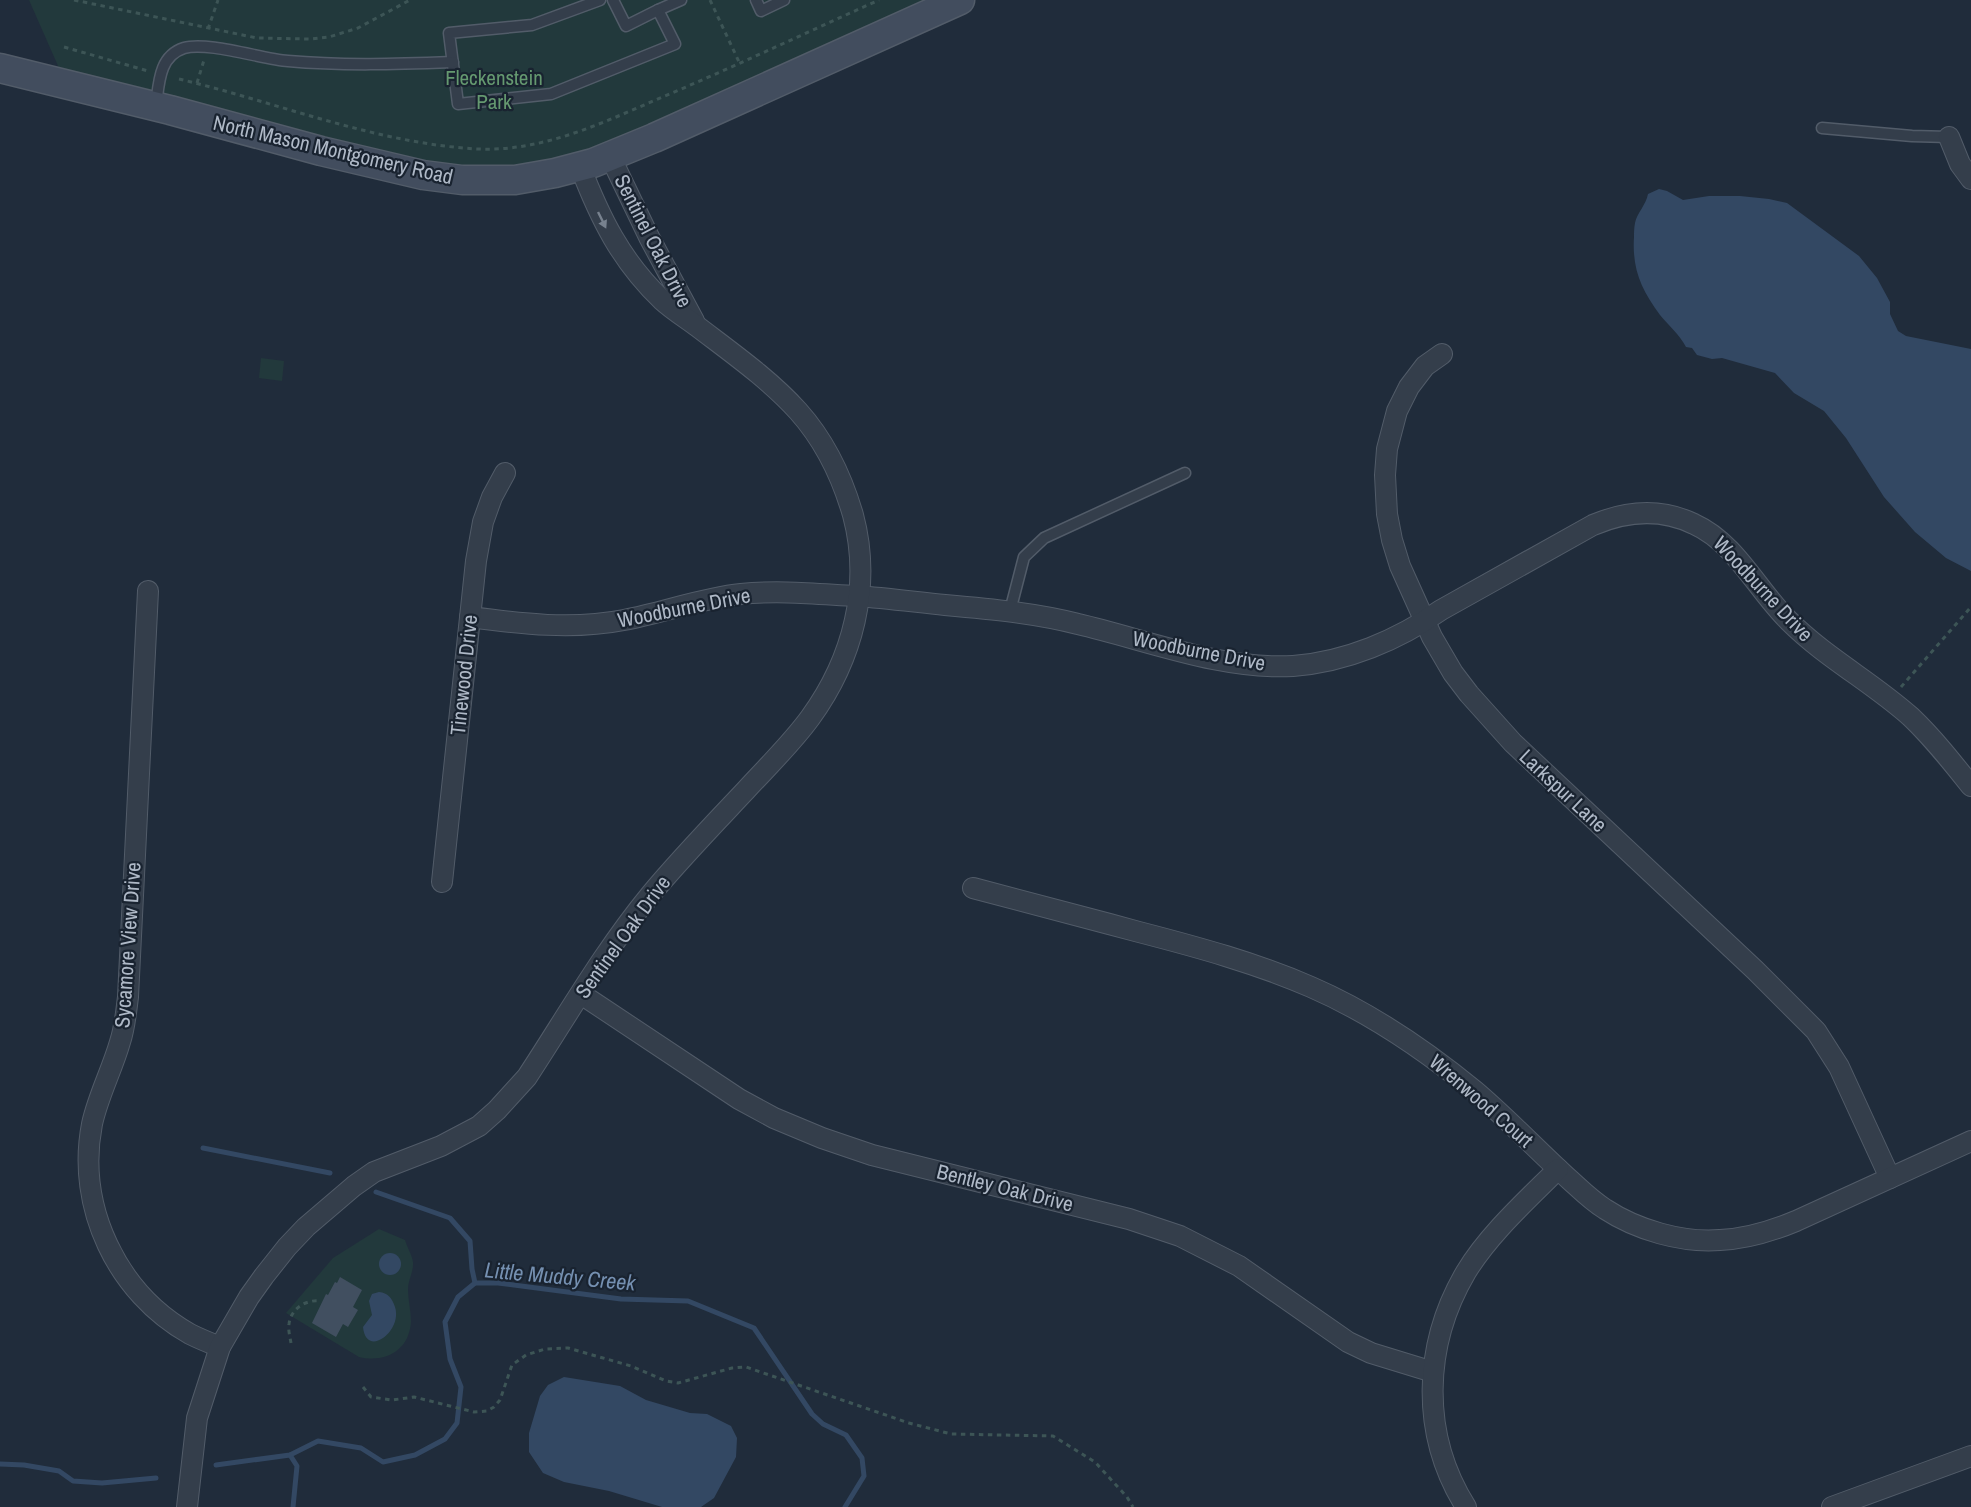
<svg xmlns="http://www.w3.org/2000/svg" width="1971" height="1507" viewBox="0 0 1971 1507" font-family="'Archivo Narrow',sans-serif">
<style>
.green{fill:#22393c}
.water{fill:#334863}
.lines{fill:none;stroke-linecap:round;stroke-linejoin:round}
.stream{stroke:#334863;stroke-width:5}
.building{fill:#414f60}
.lane-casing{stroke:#525c69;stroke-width:13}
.street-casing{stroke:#525c69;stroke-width:22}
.secondary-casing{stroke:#525c69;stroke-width:31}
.path{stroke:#3d5556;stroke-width:3;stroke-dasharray:4.5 4.5;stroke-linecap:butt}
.lane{stroke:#343e4b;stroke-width:10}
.street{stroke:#343e4b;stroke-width:20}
.secondary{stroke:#424d5e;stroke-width:28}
.oneway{fill:#78828f}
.labels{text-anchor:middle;stroke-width:4.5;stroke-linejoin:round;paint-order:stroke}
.park-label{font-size:21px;fill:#659970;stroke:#192330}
.street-label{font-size:21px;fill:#afb9c7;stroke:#192330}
.water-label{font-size:22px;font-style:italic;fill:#7590b1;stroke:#192330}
</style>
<rect width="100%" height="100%" fill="#202c3b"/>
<!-- green -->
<g class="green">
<path d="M29,0h931l-306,138 -152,43 -436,-97z"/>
<path d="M261,358l23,3 -2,20 -23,-3z"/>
<path d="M379,1229l26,11c2,7 7,15 8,22 1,9 -5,18 -5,27 0,11 3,22 3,33 -2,29 -26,41 -52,35l-73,-44 47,-55z"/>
</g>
<!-- water -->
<g class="water">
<path d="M1659,189l8,2 16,9 26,-4h31l29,3 18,4 72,53 18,22 13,24v12l8,17 8,5 65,13v222l-25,-13 -31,-26 -31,-35 -38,-59 -22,-27 -30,-18 -19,-20 -53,-15 -10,1 -15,-4 -5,-7 -6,-1c-7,-13 -17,-21 -26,-32 -19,-26 -28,-46 -26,-78 0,-4 0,-9 1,-14 2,-10 11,-18 13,-29z"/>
<circle cx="390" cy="1264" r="11"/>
<path d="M379,1292c9,1 13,6 16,15 8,24 -29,52 -32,20l9,-12 -3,-14 3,-7z"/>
<path d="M564,1377l56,9 26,14 44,13 17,1 24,12 6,12 -1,19 -22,41 -13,9h-39l-53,-16 -45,-9 -21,-9 -14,-21v-19l11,-37 8,-11z"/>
</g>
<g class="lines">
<!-- stream -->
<g class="stream">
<path d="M203,1148l127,25"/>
<path d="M376,1192l74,26 20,23 2,28 3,14"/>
<path d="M290,1455l7,11 -4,41"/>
<path d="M0,1464l24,1 35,6 14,10 29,2 54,-5"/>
<path d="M216,1465l74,-10 28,-14 43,7 22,14 32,-7 30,-16 12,-16 4,-36 -11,-28 -5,-37 13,-25 17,-14h23l123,16 67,2 66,27 58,86 11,10 23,11 16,23 2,18 -19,31"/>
</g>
</g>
<!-- building -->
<path class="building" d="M340,1277l22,13 -9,17 5,3 -10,17 -5,-3 -7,13 -24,-14 14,-29 2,1 7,-13 2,1z"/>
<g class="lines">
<!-- lane casing -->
<g class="lane-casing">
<g id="lane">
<path d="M600,0l-68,25 -83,8 9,71 93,-10 124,-50 -17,-34 23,-10"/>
<path d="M613,0l13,26 32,-16"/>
<path d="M756,0l5,11 23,-11"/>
<path d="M156,105c3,-22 3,-49 28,-57 23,-7 78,11 104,13 55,5 110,3 165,1"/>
<path d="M1822,128l90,8 37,1"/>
<path d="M1010,611l14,-54 20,-19 141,-65"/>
</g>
</g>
<!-- street casing -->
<g class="street-casing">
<g id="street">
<path d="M1949,137l11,27 11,15"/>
<path d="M610,156l39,81 45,84"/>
<path d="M1442,354l-17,12 -16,21 -12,24 -10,38 -2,26 2,39 5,26 8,26 32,71 21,36 16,21 44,49 242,227 61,61 23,36 51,111"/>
<path d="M148,591l-20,406c-2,15 -3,30 -8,45 -8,28 -22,54 -28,82 -16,83 25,169 98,210 10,5 20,9 30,13"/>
<path d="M470,617c52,7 103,13 154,3 39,-7 77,-22 117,-26 38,-4 77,0 115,2 30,2 59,6 89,9 45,4 90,8 133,19 69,16 143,46 215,42 53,-4 105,-26 148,-56l152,-85c33,-14 68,-17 101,-1 42,19 63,66 95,97 37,37 83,61 122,96 22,21 41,45 60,69"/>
<path d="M442,882l34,-321 7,-39 9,-25 13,-24"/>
<path d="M973,888c56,15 111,29 166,44 58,15 117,31 172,55 60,26 114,63 164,104 33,28 63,60 95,89 11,10 22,21 35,29 32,21 77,34 115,31 26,-1 52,-9 76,-19l175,-80"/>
<path d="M581,994l158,105 35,19 48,20 50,17 257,64 51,17 59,30 109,76 23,11 62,19"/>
<path d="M187,1507l10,-89 23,-71 29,-50 15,-21 23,-29 19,-20 48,-41 20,-14 67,-26 38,-20 18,-16 30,-33c40,-61 77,-126 124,-183 30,-36 63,-70 95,-104 22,-24 45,-46 64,-72 43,-59 62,-132 43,-203 -11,-38 -29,-75 -55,-104 -29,-32 -66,-58 -100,-84 -12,-9 -25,-17 -36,-27 -41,-39 -62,-82 -82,-134"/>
<path d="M1466,1507c-46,-73 -43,-162 0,-235 23,-38 61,-72 92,-103"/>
<path d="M1832,1507l139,-51"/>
</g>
</g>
<!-- secondary casing -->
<g class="secondary-casing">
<path id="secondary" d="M0,68l170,42 151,41 102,24 39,5h53l40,-7 38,-10 61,-25 306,-138"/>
</g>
<!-- path -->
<g class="path">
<path d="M74,0l183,38 53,1 19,-2 29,-9 52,-28"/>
<path d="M710,0l30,64"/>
<path d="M208,29l10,-29"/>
<path d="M64,47l84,24"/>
<path d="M179,79c97,23 199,65 299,70 69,3 132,-30 194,-56 70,-30 138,-62 207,-93"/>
<path d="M197,83l7,-23"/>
<path d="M1901,687l70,-80"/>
<path d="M291,1343c-1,-6 -3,-13 -2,-19 2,-16 18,-25 32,-23"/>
<path d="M363,1387l8,10 21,3 22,-3 60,15 13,-1 7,-4 6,-7 12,-35 14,-10 19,-6 23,-1 63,18 35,15 12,2 54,-15 14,-1 163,56 42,11 102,2 42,26 32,35 6,10"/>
</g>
<!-- lane -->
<use href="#lane" class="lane"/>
<!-- street -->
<use href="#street" class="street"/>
<!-- secondary -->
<use href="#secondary" class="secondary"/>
</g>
<!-- one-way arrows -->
<defs><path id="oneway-solid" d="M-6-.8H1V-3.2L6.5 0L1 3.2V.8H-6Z" transform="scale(1.5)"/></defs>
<use class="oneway" href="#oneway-solid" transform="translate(602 220) rotate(64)"/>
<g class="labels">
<!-- park labels -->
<g class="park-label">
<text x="494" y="85">Fleckenstein<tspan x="494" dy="24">Park</tspan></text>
</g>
<!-- street labels -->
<g class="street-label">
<text transform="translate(333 150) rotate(13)" y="7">North Mason Montgomery Road</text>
<text transform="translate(653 241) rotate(63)" y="7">Sentinel Oak Drive</text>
<text transform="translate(1763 589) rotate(47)" y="7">Woodburne Drive</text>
<text transform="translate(684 608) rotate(-11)" y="7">Woodburne Drive</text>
<text transform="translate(1199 651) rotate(11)" y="7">Woodburne Drive</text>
<text transform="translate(464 675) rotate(-84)" y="7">Tinewood Drive</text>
<text transform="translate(1563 791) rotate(43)" y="7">Larkspur Lane</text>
<text transform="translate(623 937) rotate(-54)" y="7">Sentinel Oak Drive</text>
<text transform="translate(128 945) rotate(-86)" y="7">Sycamore View Drive</text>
<text transform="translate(1481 1101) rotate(41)" y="7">Wrenwood Court</text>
<text transform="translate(1005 1188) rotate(14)" y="7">Bentley Oak Drive</text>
</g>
<!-- water labels -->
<g class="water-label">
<text transform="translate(560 1276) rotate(5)" y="8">Little Muddy Creek</text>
</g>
</g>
</svg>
